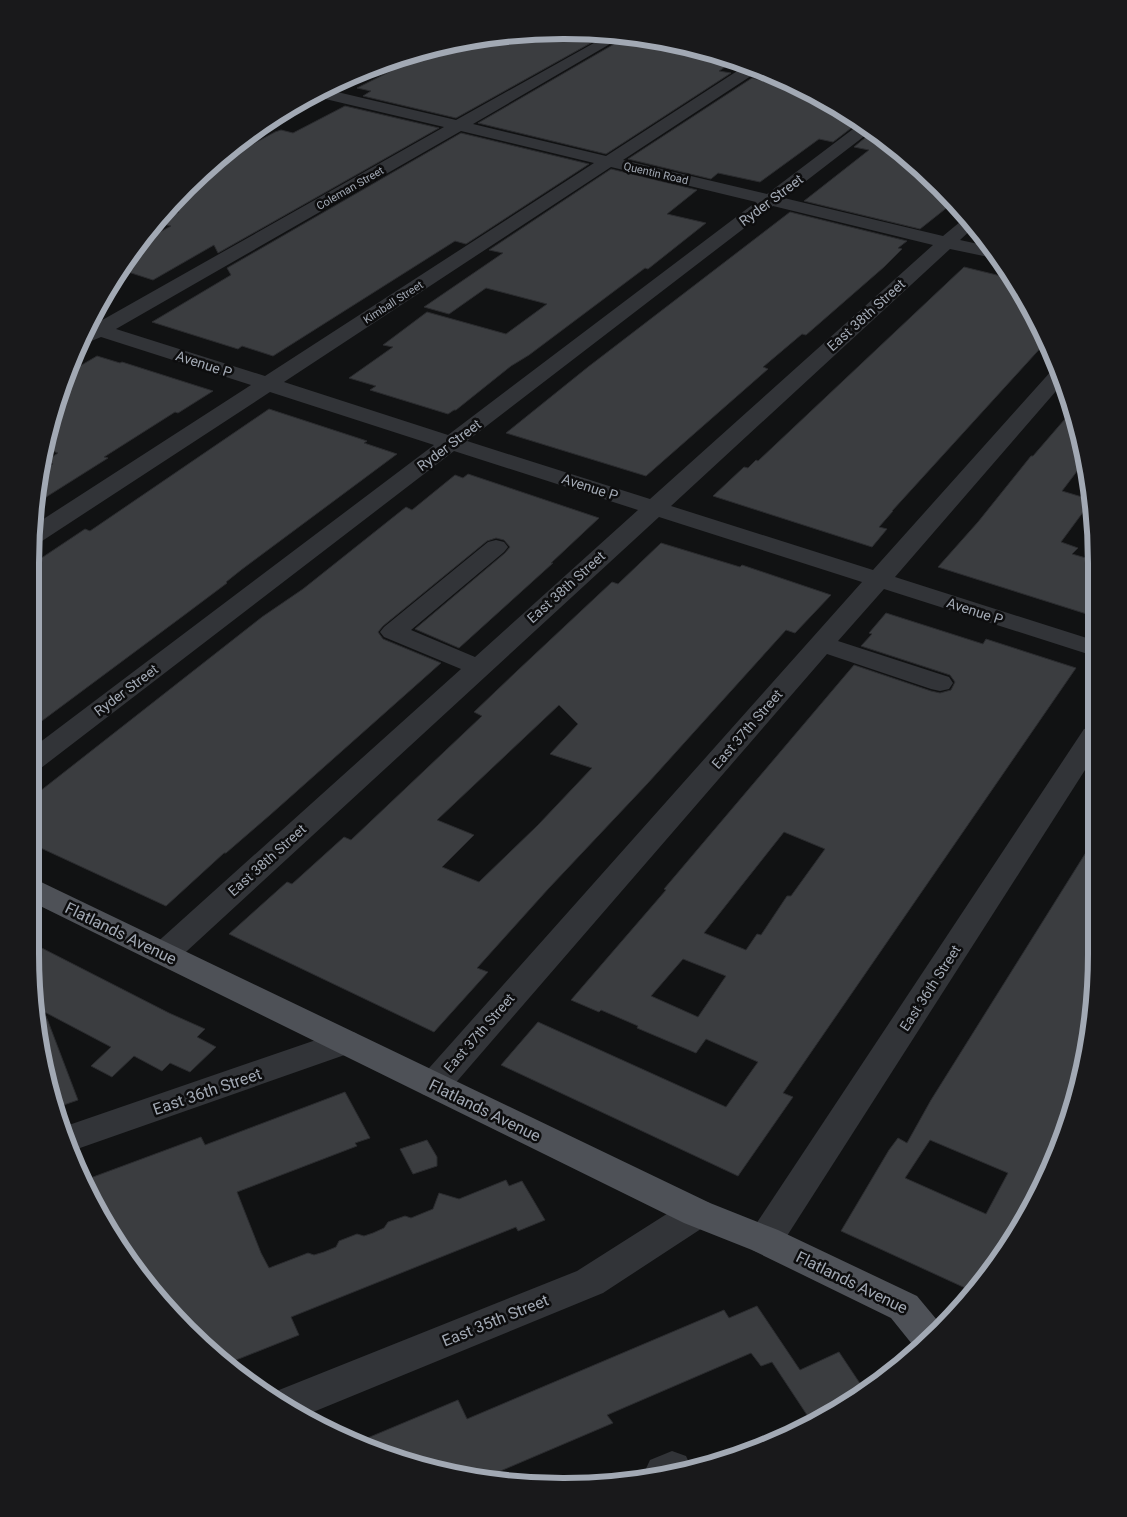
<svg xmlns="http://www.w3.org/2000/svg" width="1127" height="1517" viewBox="0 0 1127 1517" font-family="Roboto,sans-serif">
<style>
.building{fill:#3b3d40;stroke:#2b2c2f;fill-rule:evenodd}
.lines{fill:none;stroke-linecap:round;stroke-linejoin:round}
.minor{fill:#323438;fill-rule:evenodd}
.major{fill:#4e5157;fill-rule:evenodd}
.labels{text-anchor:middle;stroke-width:5;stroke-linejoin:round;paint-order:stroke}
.far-street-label{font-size:11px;fill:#a2a9b4;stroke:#0d0d0e}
.street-label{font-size:14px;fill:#a2a9b4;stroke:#0d0d0e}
.near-street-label{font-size:16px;fill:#a2a9b4;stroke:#0d0d0e}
.rim{fill:none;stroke:#a2a9b4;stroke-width:6}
</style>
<rect width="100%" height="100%" fill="#111213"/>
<!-- building -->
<g class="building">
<path d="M529,31l78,3 -151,84 -93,-22 8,-5 -14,-3 84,-42z"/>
<path d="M628,36l109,23 -18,12 12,2 -125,81 -128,-31z"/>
<path d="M752,78l59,15 -8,5 33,8 23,16 -26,20 -14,-3 -59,43 -42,-9 -7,6 -83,-20z"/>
<path d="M345,106l94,22 -221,125 -4,-8 -61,35 -34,-11 21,-26 31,-17 -12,-3 20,-11 -11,-3 18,-22 19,-17 70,-38 6,-2 12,3z"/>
<path d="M872,132l43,31 34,35v8l-29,23 -116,-28 65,-51 -15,-3z"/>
<path d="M461,133l128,31 -123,80 -11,-3 -182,115 -31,-10 -4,3 -86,-27 79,-47 -4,-7z"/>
<path d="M611,169l86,21 -30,24 39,9 -58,46 -3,-1 -116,87 -18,11 -55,44h-2l-6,4 -78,-24 6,-4 -27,-8 44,-31 -10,-2 44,-33 79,22 41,-30 -61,-16 -37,26 -25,-7 79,-54 -14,-3z"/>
<path d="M790,212l117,29 -9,7 4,1 -18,18 -78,68 -4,-1 -39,33 5,2 -122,107 -140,-43 82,-66z"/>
<path d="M964,267l45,11 37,64 -154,169h1l-14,16 8,2 -15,18 -159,-51 31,-29 4,1 8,-8 2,1z"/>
<path d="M97,356l23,7 2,-1 91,29 -35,22 -3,-1 -71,45 4,1 -73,46 6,-33 12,-7 -7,-3 12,-8 -14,-5 4,-22 20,-53z"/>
<path d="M269,409l98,32 -3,2 33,11 -156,116 -15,12 1,1 -44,33 -152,113v-164l54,-36 5,2z"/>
<path d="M1071,412l13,50 -22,29 30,9 -31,42 17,6 -6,6 21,6v56l-155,-49 40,-45 53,-66h2z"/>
<path d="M468,474l131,44 -48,45h2l-94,85 -44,-19 90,-76 5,-6 -6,-7 -8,-2 -9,3 -104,85 -5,6 5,7 58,24 -171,152 -44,38h-2l-58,53 -136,-63v-44l232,-182 41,-28 103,-82 6,3 43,-35 8,3z"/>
<path d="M661,543l79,24 2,-2 89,30 -36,38 -9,-3 -138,153 -99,105 -72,80 11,4 -54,60 -205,-98 58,-52 5,2 52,-47 7,3 131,-124 -8,-4 43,-41 95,-89 6,2zM559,705l19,19 -28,30 42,14 -54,57 -59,57 -37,-15 32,-32 -37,-15z"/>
<path d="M886,613l97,31 3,-5 90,29 -293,425 10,4 -55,79 -237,-111 37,-43 188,85 32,-45 -52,-23 -10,14 -59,-25 1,-2 -37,-16 -2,2 -28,-12 95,-110 -2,-1 190,-224 77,26 9,2 11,-3 4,-8 -5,-7 -89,-29 11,-12 -3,-1zM784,832l41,17 -34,47h-4l-26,39 -4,-1 -11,16 -42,-17zM683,959l43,17 -28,41 -47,-21z"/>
<path d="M1095,838l1,151 -25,126 -16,29 4,2 -33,74 -52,72 -133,-61 48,-81 9,-12 9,5 24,-43zM930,1140l78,33 -22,41 -81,-36z"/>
<path d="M30,942l139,71 36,16 -8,8 19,10 -26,25 -20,-9 -8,8 -28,-15 -22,21 -21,-11 20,-19 -74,-39z"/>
<path d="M46,1016l32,84 -23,8 -7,-16 -10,-74z"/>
<path d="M345,1092l25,46 -15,5 2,3 -120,46 24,61 8,15 39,-15 6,2 10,-3 12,-5 3,-6 18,-7 7,2 9,-3 11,-5 4,-6 17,-6 6,2 22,-9 6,-16 20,6 47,-19 3,6 13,-5 23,39 -27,11 -2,-4 -225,90 8,18 -73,29 -40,-33 -84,-111 -17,-40 116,-43 4,8z"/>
<path d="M427,1140l10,17v9l-24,8 -13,-25z"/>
<path d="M757,1306l43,64 39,-18 26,39 -52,33 -41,-62 -11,4 -10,-13 -144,62 6,8 -129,55 -13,-1 -4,-9 -15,6 -94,-32 100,-42 9,19 257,-109 5,8z"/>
</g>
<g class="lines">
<!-- minor -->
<g class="minor">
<path d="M610,34h17l-154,90 133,32 142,-92 12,6 -137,90 144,34 94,-71 10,8 -87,67 159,38 23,-19 9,9 -15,14 32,7 6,12 -48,-10 -279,257 202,64 180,-201 6,-2 4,16 -168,194 198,63 1,16 -210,-67 -46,52 111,36 4,6 -4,6 -9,2 -9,-2 -104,-35 -381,440 -12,4 -12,-4 -5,-9 5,-9 440,-494 -203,-65 -484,445 -11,3 -11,-3 -4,-8 4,-8 308,-277 -77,-32 -4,-5 4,-5 104,-85 8,-2 8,2 4,5 -4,5 -93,78 64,27 163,-147 -184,-59 -413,317 -10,3v-22l403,-304 -164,-53 -231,151 -8,2v-18l220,-142 -150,-48 -12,5 -7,-2 -1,-1 8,-18 8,2 347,-196 -123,-29 -17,8 -11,1 35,-22 32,-12 2,2 -3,3 -26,13 123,29zM461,131l133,32 -329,213 -149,-47zM611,167l145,35 -308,233 -164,-53zM773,206l160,39 -283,254 -183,-58z"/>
<path d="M1094,727v29l-316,494 -13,5 -13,-5 -5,-10 5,-10 332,-501z"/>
<path d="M345,1030l11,3 5,9 -5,9 -276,97 -7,3 -10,-24z"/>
<path d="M697,1199l13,4 5,10 -5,10 -107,70 -302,124 -33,-20 1,-3 308,-123 107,-68z"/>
<path d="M672,1451l14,5 5,11 -45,9 -2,-3 6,-13z"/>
</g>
<!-- major -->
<path class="major" d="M30,879l11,3 669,321 68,27 139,66 25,30 -26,23 -25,-31 -139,-68 -68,-27 -654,-322z"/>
</g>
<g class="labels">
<!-- far-street labels -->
<g class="far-street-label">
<text transform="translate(656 173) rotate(13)" y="4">Quentin Road</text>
<text transform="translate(350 188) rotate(-30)" y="4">Coleman Street</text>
<text transform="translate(393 302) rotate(-33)" y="4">Kimball Street</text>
</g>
<!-- street labels -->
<g class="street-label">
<text transform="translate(771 200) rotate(-37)" y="5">Ryder Street</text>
<text transform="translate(866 315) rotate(-42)" y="5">East 38th Street</text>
<text transform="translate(204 364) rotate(18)" y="5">Avenue P</text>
<text transform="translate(449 445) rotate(-37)" y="5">Ryder Street</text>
<text transform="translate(590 487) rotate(18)" y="5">Avenue P</text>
<text transform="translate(566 587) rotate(-42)" y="5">East 38th Street</text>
<text transform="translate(975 611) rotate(18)" y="5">Avenue P</text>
<text transform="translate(126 690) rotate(-37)" y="5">Ryder Street</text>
<text transform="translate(747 729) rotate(-49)" y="5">East 37th Street</text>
<text transform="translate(267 860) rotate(-42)" y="5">East 38th Street</text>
<text transform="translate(930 988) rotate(-57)" y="5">East 36th Street</text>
<text transform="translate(479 1033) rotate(-49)" y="5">East 37th Street</text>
</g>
<!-- near-street labels -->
<g class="near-street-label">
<text transform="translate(121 933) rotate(26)" y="6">Flatlands Avenue</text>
<text transform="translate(207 1091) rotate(-19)" y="6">East 36th Street</text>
<text transform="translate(485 1110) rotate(26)" y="6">Flatlands Avenue</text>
<text transform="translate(852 1282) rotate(26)" y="6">Flatlands Avenue</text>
<text transform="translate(495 1320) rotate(-22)" y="6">East 35th Street</text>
</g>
</g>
<!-- crop -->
<path d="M0 0H1127V1517H0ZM563 39H564A524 524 0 0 1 1088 563V954A524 524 0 0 1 564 1478H563A524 524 0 0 1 39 954V563A524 524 0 0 1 563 39Z" fill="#19191b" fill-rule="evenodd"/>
<path class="rim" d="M563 39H564A524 524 0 0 1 1088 563V954A524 524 0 0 1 564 1478H563A524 524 0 0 1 39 954V563A524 524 0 0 1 563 39Z"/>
</svg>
